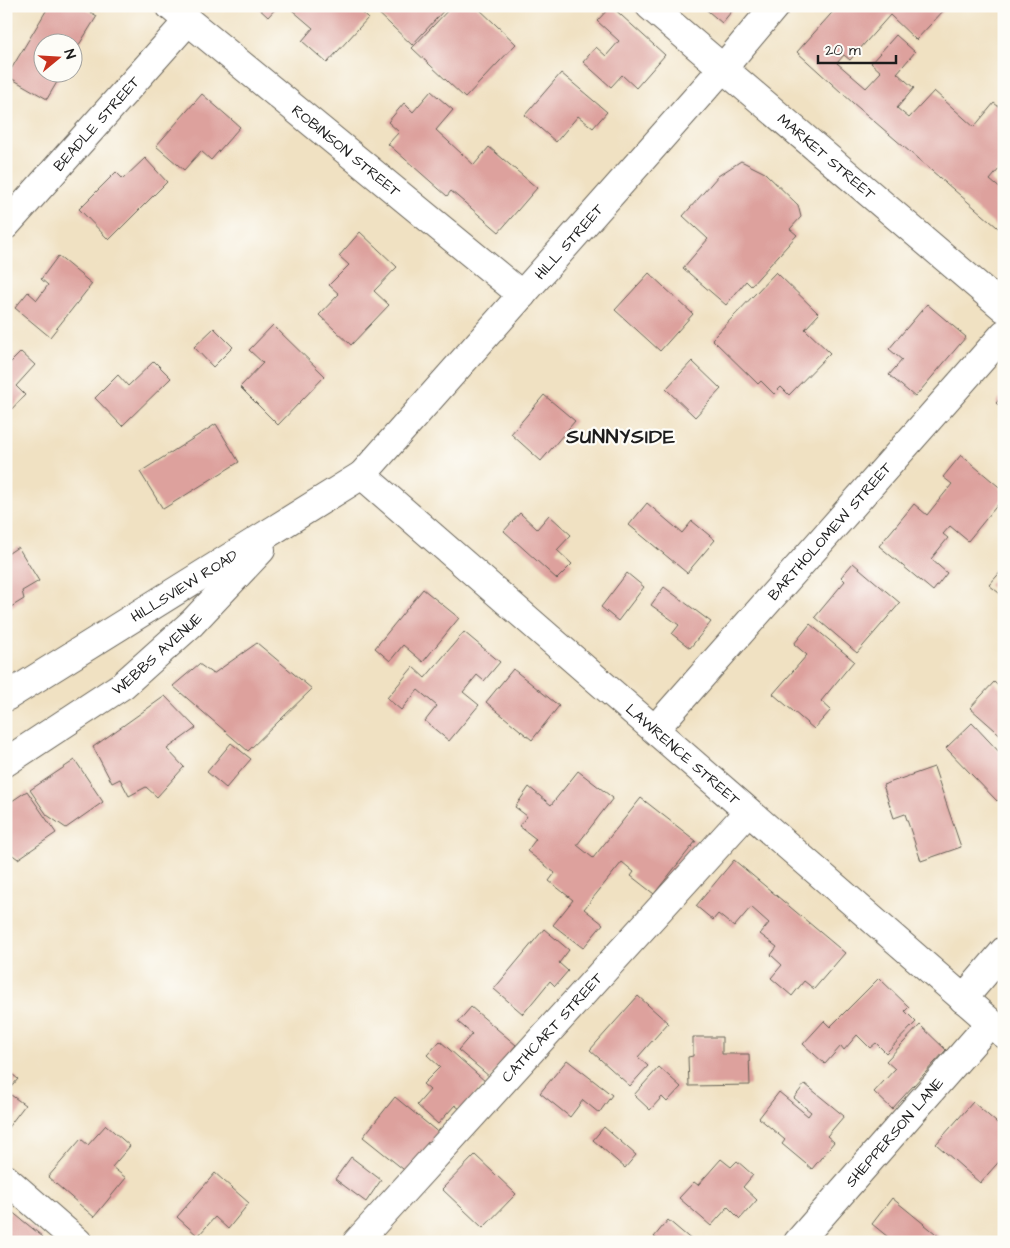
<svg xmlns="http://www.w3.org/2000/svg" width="1010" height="1248" viewBox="0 0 1010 1248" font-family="'Architects Daughter',sans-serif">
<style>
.building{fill:#dda19d}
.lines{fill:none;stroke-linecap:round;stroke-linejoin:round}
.minor-casing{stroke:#666156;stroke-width:30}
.tertiary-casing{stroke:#666156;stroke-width:30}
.minor{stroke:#fff;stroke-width:28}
.tertiary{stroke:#fff;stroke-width:28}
.labels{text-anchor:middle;stroke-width:4.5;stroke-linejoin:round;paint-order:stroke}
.street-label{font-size:15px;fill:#1c1c1c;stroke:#fdfcf7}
.district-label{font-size:20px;font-weight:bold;letter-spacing:1px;fill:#1c1c1c;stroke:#fdfcf7}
</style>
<rect width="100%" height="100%" fill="#fdfcf7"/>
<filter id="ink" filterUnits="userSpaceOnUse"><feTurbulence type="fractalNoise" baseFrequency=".02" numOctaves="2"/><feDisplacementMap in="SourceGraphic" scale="10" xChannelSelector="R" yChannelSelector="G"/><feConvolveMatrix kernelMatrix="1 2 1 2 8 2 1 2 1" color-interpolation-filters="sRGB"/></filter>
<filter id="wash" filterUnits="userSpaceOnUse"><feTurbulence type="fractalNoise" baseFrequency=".0096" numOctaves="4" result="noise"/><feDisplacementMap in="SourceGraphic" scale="20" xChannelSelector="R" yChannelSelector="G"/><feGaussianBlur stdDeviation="1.12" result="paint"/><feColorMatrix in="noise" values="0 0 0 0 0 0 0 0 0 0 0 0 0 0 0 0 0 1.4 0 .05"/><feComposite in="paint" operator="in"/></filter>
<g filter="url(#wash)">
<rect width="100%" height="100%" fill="#f0e1c2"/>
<g id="blocks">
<!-- building -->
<g class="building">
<path d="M49,6h31l17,10 -25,40v-14h-30v30h21l-16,27 -40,-23z"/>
<path d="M256,6h22l-10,11z"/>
<path d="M296,6h59l13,12 -41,45 -25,-22 11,-13 -21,-18z"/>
<path d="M371,6h77l-36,39z"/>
<path d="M452,6h24l40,38 -51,54 -53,-50z"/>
<path d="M611,6l54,49 -29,33 -14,-13 -11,12 -28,-25 13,-15 10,9 13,-15 -22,-20z"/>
<path d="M702,6h34l-14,17z"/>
<path d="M838,6h106l2,2 -30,32 -26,-25 -40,45 -6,-5 -7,8 29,25 15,-16 -10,-9 25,-28 19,17 -18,21 17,15 -17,20 12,10 25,-27 40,36 20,-24 10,8v52l-14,17 12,10 2,-1v44l-151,-130 -56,-51z"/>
<path d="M561,73l46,39 -14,16 -15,-12 -22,26 -31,-27z"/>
<path d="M431,91l22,19 -17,20 38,35 15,-18 48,41 -38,44 -48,-41 -4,5 -59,-52 11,-12 -11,-10 16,-19 9,9z"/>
<path d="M202,94l38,33 -29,33 -10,-9 -17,19 -28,-24z"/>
<path d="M145,158l22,24 -58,58 -30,-31 37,-37 7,7z"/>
<path d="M741,161l24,12 33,32 3,12 -11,12 7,6 -46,51 -5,-5 -20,24 -43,-37 25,-29 -25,-23 35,-40z"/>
<path d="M360,232l37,35 -23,24 15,14 -38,40 -32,-30 20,-21 -10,-9 20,-20 -10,-9z"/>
<path d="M58,256l34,28 -42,53 -35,-29 13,-16 9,8 11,-15 -7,-6z"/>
<path d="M776,272l43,42 -14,15 25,24 -41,42 -8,-8 -7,7 -13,-13 -3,3 -46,-45z"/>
<path d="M649,273l44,41 -33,37 -45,-41z"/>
<path d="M927,304l39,33 -51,60 -26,-22 13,-15 -13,-11z"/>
<path d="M273,325l52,51 -47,49 -38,-38 23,-24 -14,-13z"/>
<path d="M214,328l19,19 -20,20 -19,-20z"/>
<path d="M21,352l14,13 -19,21 9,9 -18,19 4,4 -5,6v-57z"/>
<path d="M154,361l17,17 -49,48 -27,-28 23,-23 10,11z"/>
<path d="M692,361l29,28 -26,28 -29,-28z"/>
<path d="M1004,394v16l-8,-7z"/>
<path d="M544,395l31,26 -34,40 -30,-27z"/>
<path d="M216,424l23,38 -76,47 -23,-37z"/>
<path d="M961,455l43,36v6l-36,44 -18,-15 -7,8 5,4 -17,21 16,14 -14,18 -54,-45 35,-42 13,11 25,-31 -9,-7z"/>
<path d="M647,503l35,30 10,-12 23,19 -28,33 -58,-48z"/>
<path d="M520,513l17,16 12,-14 22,20 -14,15 15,14 -15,15 -53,-48z"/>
<path d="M18,547l21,34 -17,10 2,8 -18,11v-55z"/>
<path d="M853,563l47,40 -43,50 -42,-36 30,-36 -4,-4z"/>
<path d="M1004,568v29l-15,-12z"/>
<path d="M627,573l17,14 -26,34 -17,-14z"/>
<path d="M664,587l47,35 -21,26 -18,-14 7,-9 -28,-20z"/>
<path d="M423,589l36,29 -36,44 -20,-17 -13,16 -15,-13z"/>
<path d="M810,624l44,37 -33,40 10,9 -17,19 -41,-35 34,-39 -13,-11z"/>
<path d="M464,632l36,30 -16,19 -7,-6 -14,17 16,13 -30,36 -24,-20 12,-15 -19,-16 -17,20 -14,-12 26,-31 12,11z"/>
<path d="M257,643l55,46 -64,62 -75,-65 26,-22 14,10z"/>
<path d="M513,669l46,37 -27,34 -46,-38z"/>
<path d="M994,682l10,9v47l-34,-30z"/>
<path d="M165,696l31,32 -29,21 17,18 -27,30 -11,-10 -17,9 -9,-17 -8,4 -19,-36z"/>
<path d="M972,723l32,34v38l-7,6 -51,-53z"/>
<path d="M231,743l20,16 -25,29 -19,-16z"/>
<path d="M75,760l28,42 -37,26 -19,-13 -17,-25z"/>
<path d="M934,767l27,80 -40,14 -16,-47 -11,4 -11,-33z"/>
<path d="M578,771l35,27 -36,47 16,13 48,-60 55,43 -42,53 -23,-18 3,-4 -12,-10 -38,47 19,15 -20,24 -30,-23 20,-25 -24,-19 6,-8 -28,-22 9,-12 -17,-13 8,-10 -12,-9 14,-20 22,18z"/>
<path d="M27,791l29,42 -38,26 -12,-9v-45z"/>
<path d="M734,860l111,93 -31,36 -10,-8 -12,15 -21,-18 11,-13 -11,-10 6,-8 -17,-13 9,-11 -18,-16 -17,20 -16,-13 -5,6 -17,-14z"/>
<path d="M544,929l25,21 -10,13 9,8 -13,15 -5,-5 -27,33 -29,-25z"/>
<path d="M879,978l30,29 -4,4 11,11 -30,31 -10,-10 -6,5 -13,-13 -13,15 -3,-4 -16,18 -22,-20 21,-23 6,6z"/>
<path d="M638,996l30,27 -30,34 10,9 -18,20 -40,-36z"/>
<path d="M471,1007l45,38 -26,32 -32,-27 14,-16 -14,-12z"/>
<path d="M920,1025l26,25 -54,59 -18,-17 21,-23 -9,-8z"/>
<path d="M693,1037h29v17h27l1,31 -61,1 -1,-29 5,-1z"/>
<path d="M440,1041l46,41 -25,28 -6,-5 -17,19 -21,-19 13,-15 -7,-6 17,-17 -13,-12z"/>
<path d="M567,1060l45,35 -13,18 -16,-13 -13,17 -30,-24z"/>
<path d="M659,1067l22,20 -14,15 -5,-5 -12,13 -16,-15z"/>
<path d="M6,1069l12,10 -12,14z"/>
<path d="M805,1084l39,32 -17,20 7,6 -22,27 -30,-25 3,-4 -26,-22 20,-26 29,24 3,-4 -17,-14z"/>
<path d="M11,1095l14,10 -19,25v-29z"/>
<path d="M395,1097l45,37 -32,39 -45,-36z"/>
<path d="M973,1102l31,27v27l-24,27 -44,-39z"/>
<path d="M106,1125l24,21 -18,21 14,11 -32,39 -46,-40 33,-38 7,6z"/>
<path d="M604,1127l32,28 -11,13 -32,-28z"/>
<path d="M475,1155l41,39 -33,34 -41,-39z"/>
<path d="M351,1157l30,23 -15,22 -31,-23z"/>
<path d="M721,1159l10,8 6,-6 16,14 -10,12 14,13 -17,19 -12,-12 -17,19 -32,-28 15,-16 4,3z"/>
<path d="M215,1173l34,30 -21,26 -13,-12 -17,19 -21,-19z"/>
<path d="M892,1198l54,44h-52l-22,-18z"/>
<path d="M11,1211l32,26 -4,5h-33v-25z"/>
<path d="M668,1220l26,22h-37l2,-2 -5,-3z"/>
</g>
</g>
</g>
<g filter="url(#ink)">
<use href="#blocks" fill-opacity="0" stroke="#666156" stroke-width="1"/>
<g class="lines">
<!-- minor casing -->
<g class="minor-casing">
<g id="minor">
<path id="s1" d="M170,6l352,289"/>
<path id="s2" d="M650,6l354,302"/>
<path id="s3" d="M6,225l182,-204"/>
<path id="s4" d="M6,697l356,-222 642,559"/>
<path id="s5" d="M655,729l349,-395"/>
<path id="s6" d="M6,762l117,-77 69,-62 69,-73"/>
<path d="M963,999l41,-48"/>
<path d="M6,1179l72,63"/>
<path id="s7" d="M357,1242l391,-430"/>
<path id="s8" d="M798,1242l192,-219"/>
</g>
</g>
<!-- tertiary casing -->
<g class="tertiary-casing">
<g id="tertiary">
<path id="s9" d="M362,475l361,-407 52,-62"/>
</g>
</g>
<!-- minor -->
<use href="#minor" class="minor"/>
<!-- tertiary -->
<use href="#tertiary" class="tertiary"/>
</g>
</g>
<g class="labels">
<!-- street labels -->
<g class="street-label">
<text dy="5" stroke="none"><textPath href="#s3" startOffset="136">BEADLE STREET</textPath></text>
<text dy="5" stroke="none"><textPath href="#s1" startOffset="228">ROBINSON STREET</textPath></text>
<text dy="5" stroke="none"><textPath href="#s2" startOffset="232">MARKET STREET</textPath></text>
<text dy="5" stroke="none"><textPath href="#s9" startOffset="312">HILL STREET</textPath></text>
<text dy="5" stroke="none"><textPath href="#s5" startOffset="264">BARTHOLOMEW STREET</textPath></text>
<text dy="5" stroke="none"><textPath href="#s4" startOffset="210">HILLSVIEW ROAD</textPath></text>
<text dy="5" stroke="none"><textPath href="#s6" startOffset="186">WEBBS AVENUE</textPath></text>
<text dy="5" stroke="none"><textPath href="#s4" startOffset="845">LAWRENCE STREET</textPath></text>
<text dy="5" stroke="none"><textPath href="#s7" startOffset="290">CATHCART STREET</textPath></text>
<text dy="5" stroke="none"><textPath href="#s8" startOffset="146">SHEPPERSON LANE</textPath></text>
</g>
<!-- district labels -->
<g class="district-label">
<text x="621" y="443">SUNNYSIDE</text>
</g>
</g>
<!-- margin -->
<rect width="1010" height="1248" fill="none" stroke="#fdfcf7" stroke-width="25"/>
<!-- north arrow -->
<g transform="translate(58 58) rotate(72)"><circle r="24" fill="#fdfcf7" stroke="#a3a29f"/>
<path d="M0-4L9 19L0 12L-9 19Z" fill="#c8321e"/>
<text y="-8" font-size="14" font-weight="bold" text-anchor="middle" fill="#1c1c1c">N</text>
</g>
<!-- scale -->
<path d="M818 55v8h78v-8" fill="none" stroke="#1c1c1c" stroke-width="2.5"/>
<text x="825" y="55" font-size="15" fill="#1c1c1c" stroke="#fdfcf7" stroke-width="4" paint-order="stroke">20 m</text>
</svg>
